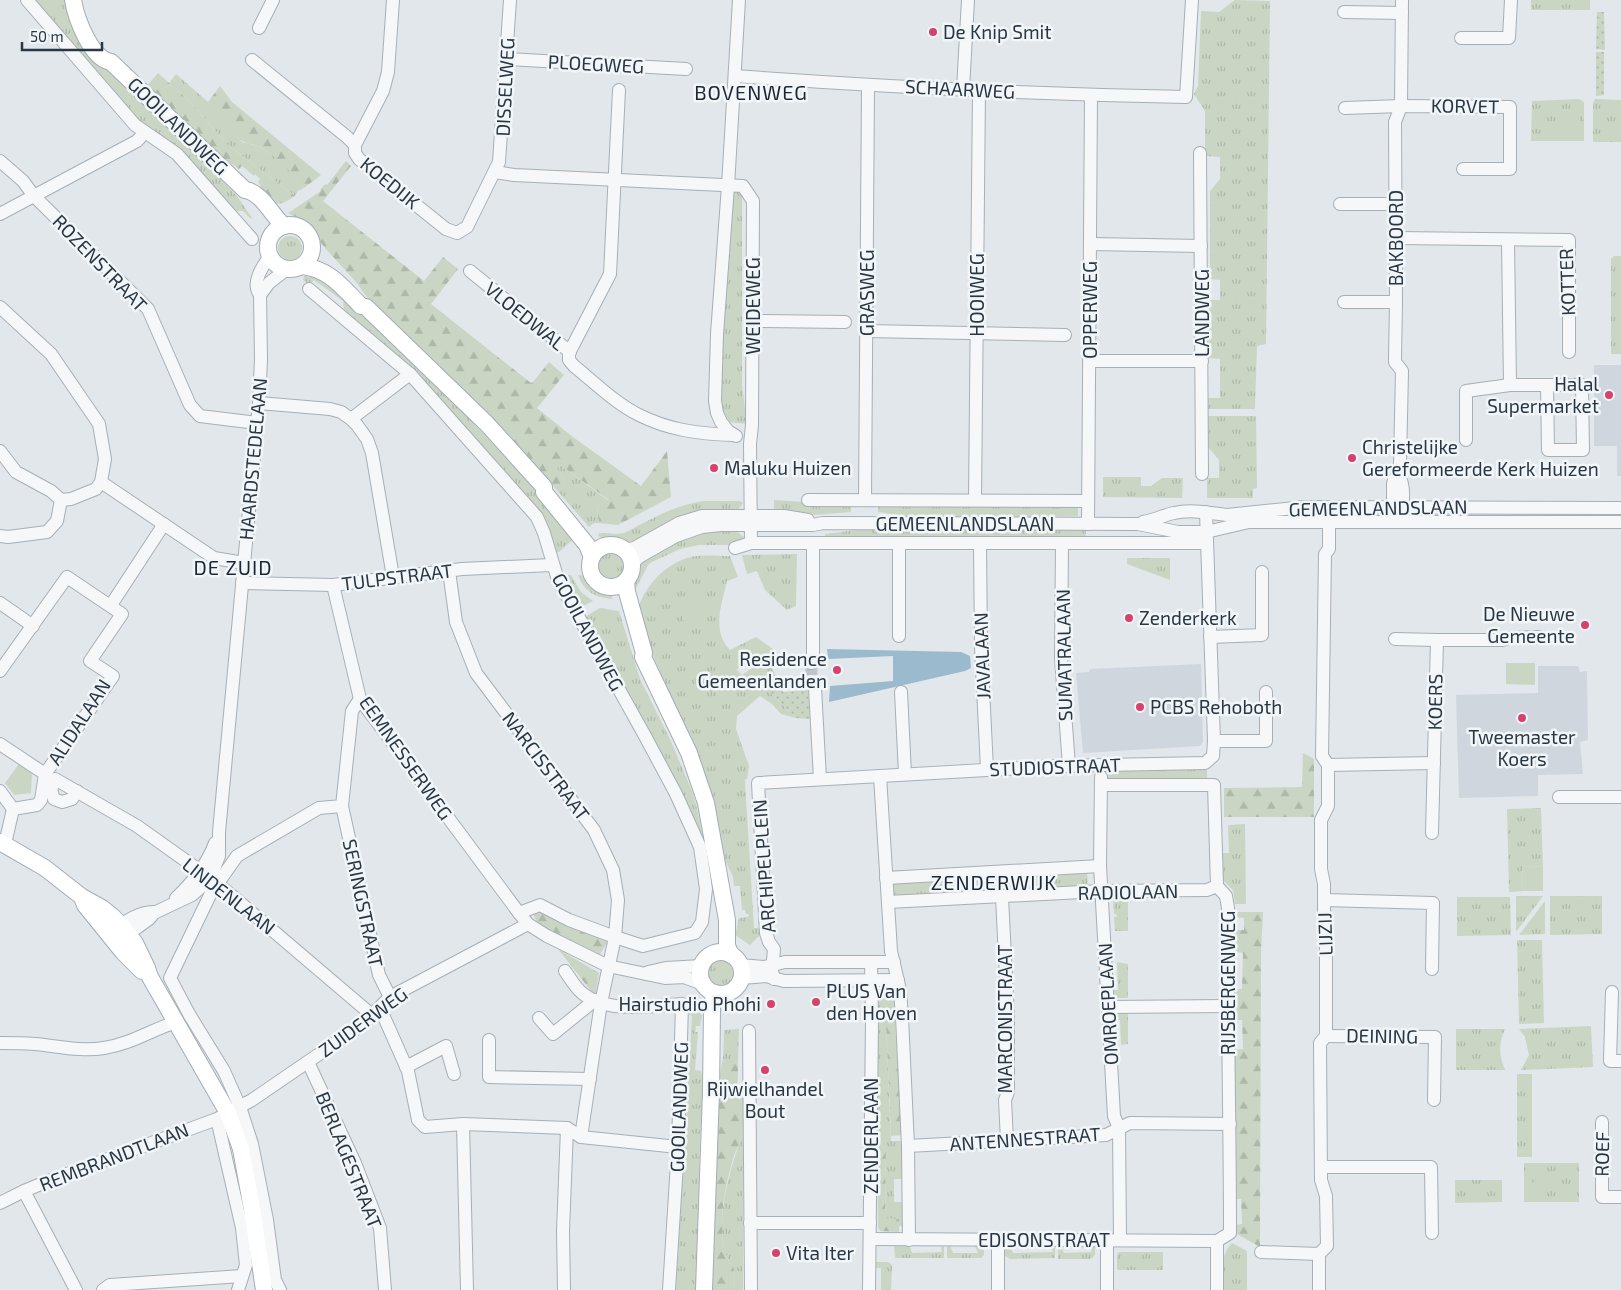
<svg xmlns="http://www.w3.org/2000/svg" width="1621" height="1290" viewBox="0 0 1621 1290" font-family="'Exo 2',sans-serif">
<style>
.built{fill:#d0d6dd}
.grass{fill:url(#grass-tufts)}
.forest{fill:url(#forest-firs)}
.park{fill:#cad6c3}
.garden{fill:url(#garden-dots)}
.water{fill:#9cbacd}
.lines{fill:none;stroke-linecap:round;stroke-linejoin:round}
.minor-tunnel{stroke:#bdc4ca;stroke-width:12;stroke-dasharray:12 6;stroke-linecap:butt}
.minor-casing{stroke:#a7afb6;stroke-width:14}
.major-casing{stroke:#a1adb8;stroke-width:18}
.minor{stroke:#f5f7f9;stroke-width:12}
.major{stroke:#fff;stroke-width:16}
.poi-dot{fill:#d6426b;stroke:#f2f6f8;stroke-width:2}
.labels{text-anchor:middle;stroke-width:5;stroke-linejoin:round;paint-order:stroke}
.poi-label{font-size:19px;fill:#293744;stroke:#f2f6f8;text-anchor:start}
.street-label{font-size:19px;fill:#293744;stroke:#f2f6f8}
.neighbourhood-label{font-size:20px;letter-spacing:1px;fill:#1b2735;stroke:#f2f6f8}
</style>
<defs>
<pattern id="grass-tufts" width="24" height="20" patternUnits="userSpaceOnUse" patternTransform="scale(1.25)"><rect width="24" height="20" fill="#cad6c3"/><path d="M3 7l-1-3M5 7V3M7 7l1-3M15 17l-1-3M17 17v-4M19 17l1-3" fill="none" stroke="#aeb8a9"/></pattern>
<pattern id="forest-firs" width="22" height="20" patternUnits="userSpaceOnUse" patternTransform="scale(1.25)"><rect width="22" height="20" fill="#cad6c3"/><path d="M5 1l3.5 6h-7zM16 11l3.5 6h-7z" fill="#aeb8a9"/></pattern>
<pattern id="garden-dots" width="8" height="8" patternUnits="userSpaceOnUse" patternTransform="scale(1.25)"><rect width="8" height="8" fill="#cad6c3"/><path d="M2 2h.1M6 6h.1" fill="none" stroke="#aeb8a9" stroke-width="1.8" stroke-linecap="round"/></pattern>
</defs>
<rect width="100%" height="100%" fill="#e2e7eb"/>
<!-- built -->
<g class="built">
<path d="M1594,365h27v111h-4v-30h-23z"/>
<path d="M1201,664l2,78 -3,4 -117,7 -7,-80 13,-1 1,-3z"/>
<path d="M1538,666h40l2,6 7,-1 1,69 -8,2 3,32 -45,1v21l-79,2 -3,-103 82,-2z"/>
</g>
<!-- grass -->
<g class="grass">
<path d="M32,0h38l4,14 93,110 70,72 15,22 -1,1 -8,-8h-11l-98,-92z"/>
<path d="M1235,0l35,1 -4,343 -9,2 -2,63h-48v-11h13v-39l-12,-1 1,-58h11v-20l-10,-1v-88l10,-12v-22l-15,-1v-45l-11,-17 4,-8 3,-75 18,1z"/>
<rect x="1531" y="0" width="59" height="10"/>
<path d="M176,74l32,28 23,29 11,11 15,4 14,8 13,10 20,24 -6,3 -3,5 -66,-50 -40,-45 -20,-18z"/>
<path d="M1579,99l5,3v39h-53l1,-40z"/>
<path d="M1595,99l26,1v42h-28v-39z"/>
<path d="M732,192h7l3,4v189l5,39 -18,-2 -9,-18 -2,-12z"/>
<circle cx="290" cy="248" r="12"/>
<path d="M1614,256h7v98h-10v-95z"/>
<path d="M305,272l26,12 124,120 78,82 43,51 -17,15 -5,1 -9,-31 -201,-209 -1,-12 -29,-21 -4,5 -7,-5z"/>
<path d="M1207,416h49l1,72 -4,1v9h-46v-20h12v-18l-12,-14z"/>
<path d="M552,459l57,42 -12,6 2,16h-5l-5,4 -35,-40 11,-5z"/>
<path d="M1103,477h38v9h10l11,-8h21l-1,20 -79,-1z"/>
<path d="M774,500l77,5v7l-37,3 -40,-2z"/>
<path d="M704,501h36l3,2 -5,7 -112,35 -20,-5 -8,-4 1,-3 18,1 7,-1c26,-13 50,-28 80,-32z"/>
<path d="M878,504l200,2v10l-159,2 -41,-6z"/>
<path d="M864,529h222v6l-5,5h-256v-6z"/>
<path d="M722,530l14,1 8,6 -2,3 -9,5h-34l-19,4 -28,13 -4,3 -14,27 -1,-6 7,-15 2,-13 49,-24z"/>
<circle cx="611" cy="566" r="13"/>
<path d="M797,554l-1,52 -9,4 -22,-20 -8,-19 -10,3 -5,-19z"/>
<path d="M730,556l8,21 -11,4c-5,22 -16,50 3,69l26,-13 21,15 -41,17 6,6 13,-9 14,-4 12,25 -11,5 26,26 -15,-4 -9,-10 -12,-8 -23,20 -1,13 13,37 -2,13h-2v3l9,146h8v5l-12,12 -15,-10 4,-17 9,-1 1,-3h-3l-1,-4h-3l-2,-24h-6l-1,-9 -12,-26 -19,-85 -48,-108 -20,-53 6,-2c9,-21 24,-37 47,-45 12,-4 30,-2 43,-2z"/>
<path d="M1127,558h43v22l-43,-16z"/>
<path d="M563,575h8l10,17 12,9 -14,7 -17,-31z"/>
<path d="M578,575l9,1 9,11 14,5 3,7c-17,-1 -29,-7 -35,-24z"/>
<path d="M600,608l19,3 21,68 30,60 22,52 6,21 8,40 -123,-234z"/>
<path d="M1207,767v12l-97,1 -4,-4 1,-4 3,-1z"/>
<path d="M1541,808l2,58 -21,1 1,24 -14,1 -2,-83z"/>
<path d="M1245,824l1,80h-11l-2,-14 -11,-11 -1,-26h8l-1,-28z"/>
<path d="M1087,871l1,15 -81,4 -1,-15z"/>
<path d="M1003,876l1,14 -111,7v-14z"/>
<path d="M1113,896h15v35h-13l-1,-14h3l-1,-3h-2z"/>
<path d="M1516,896h27l-27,36z"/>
<path d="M1550,896h52v38l-52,1z"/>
<path d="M1457,897h53l1,38 -54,1z"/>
<path d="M1545,901v33l-26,1z"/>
<path d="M1517,940h25l2,83 -25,1z"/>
<circle cx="720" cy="973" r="13"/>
<path d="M1117,962l11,2v34h-16l-1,-8h7z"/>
<path d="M882,986h7l5,6 1,31 -9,1 5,117h12v38h-9v23h10v25l-5,-1v-7h-14l1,-76h-9l-1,-153z"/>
<path d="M688,1010l7,3 1,-3 3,1 3,5 -2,10h-4l-1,6h3l-3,38 6,1 3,15 -4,50 -4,154h-20l16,-274 -4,-2z"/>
<path d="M1114,1013h14v31l-7,1 -1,-25h-8z"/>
<path d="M1591,1026l2,41 -72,3 8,-15 -4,-18 -6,-8z"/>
<path d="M739,1029l-1,33 -2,-1 -11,14v16l13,-19 -1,20h-18l-1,6v-14l5,-26 1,-28z"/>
<path d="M1456,1029h49c-7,15 -6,26 0,41h-49z"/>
<rect x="1517" y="1074" width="15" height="83"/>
<path d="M743,1135v155h-10l1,-22c-26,-27 -4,-103 9,-133z"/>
<rect x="1524" y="1163" width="55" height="39"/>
<path d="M1455,1180h47v22l-47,1z"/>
<path d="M1232,1243l15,8v39h-26c1,-18 -2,-33 11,-47z"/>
<path d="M894,1245h15l3,8 30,-1 -1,-5 3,-2v13h-49z"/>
<path d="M947,1245h3l3,8h25l-3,-7 9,-1v10l-3,3h-34z"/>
<path d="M1005,1245h5l3,8 40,-1 -1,-6 3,-1v13l-45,1 -5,-3z"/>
<path d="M1058,1245h2l4,8 28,-1 -2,-7 5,1v9l-4,4h-33z"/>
<path d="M1119,1252h44v18h-44l-2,-1v-15z"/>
<path d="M873,1262h15l4,3 -1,25h-10v-22h-8z"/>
</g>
<!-- forest -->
<g class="forest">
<path d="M158,73l31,28 40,45 66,50c-23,16 -24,5 -37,-14l2,-3 -5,-5 -1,2 -12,-10 -3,3 -12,-8 -81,-74z"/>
<path d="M220,86l12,16 89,73 -17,13c-14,-16 -26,-32 -45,-41 -6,-3 -13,-3 -18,-7 -14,-9 -23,-25 -33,-38z"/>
<path d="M346,161l5,5 -28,35 101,80 19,-24 15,12 -27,35 100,79 2,-1 16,-20 15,13 -27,33 36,29 68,49 26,-35 4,46 -53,28 -19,-2 -2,-16 12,-7 -56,-40 12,22 -11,5 -185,-187 -13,-18 -31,-34 -21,-26 -16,-9 33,-22 -1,-1 5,-6 2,1z"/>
<path d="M1303,753l11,6v58h-90v-29l78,-1z"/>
<path d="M543,911l65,30 -10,16 -55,-30 -6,-5 -4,-8 1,-2z"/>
<path d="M1235,912h28l-2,41 -1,294 -25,-14v-8l7,-1 -1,-25h-7v-149l9,-1 -1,-29h-8v-31h8l1,-36 -8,-1v-22h9v-12l-9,-1z"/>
<path d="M558,949l41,24 -4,23z"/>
<path d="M895,1023l7,112 -11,1 -5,-112z"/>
<path d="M736,1061l2,1v10l-13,20h20c-1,14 1,30 -2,43 -2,7 -7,14 -9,21 -9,28 -22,89 0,112l-1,22h-23l8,-192 1,-6h5c1,-11 -1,-28 12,-31z"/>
<path d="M886,1142l-1,76 14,1v13l-19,-1 -2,-4 -1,-84z"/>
</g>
<!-- park -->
<g class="park">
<path d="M1565,109h14l1,25 -24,1 -1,-13h10z"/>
<path d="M714,597l5,16 -34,12 -5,-16z"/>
<path d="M1506,663h29v22l-29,-1z"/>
<path d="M19,764l13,9 -1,20 -17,2 -9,-12z"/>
<path d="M1543,866v25h-20l-1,-24z"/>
<path d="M1547,1174l5,3c5,11 -1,15 -12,16v9h-16v-17h7l9,-10z"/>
</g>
<!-- garden -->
<g class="garden">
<path d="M1597,12h7l1,38 -9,-1z"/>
<path d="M1596,52h8v43l-8,1z"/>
<path d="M781,687l2,5 25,-2 2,29 -14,-1 -26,-26z"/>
</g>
<!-- water -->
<path class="water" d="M827,649l134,3 9,4 1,12 -6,3 -136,31 1,-16 63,-5v-25l-65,3z"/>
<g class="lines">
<!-- minor-tunnel -->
<path class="minor-tunnel" d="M811,663l1,22"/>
<!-- minor casing -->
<g class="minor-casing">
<g id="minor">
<path d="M27,0l108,125 42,29 75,85"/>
<path d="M1344,12l58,1"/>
<path d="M259,28l14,-28"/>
<path d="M1461,38h48l2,-38"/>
<path d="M506,59l180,10"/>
<path d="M252,60l95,77 8,8v8l4,6 87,70 11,4 10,-6 32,-65 11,-162"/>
<path d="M735,76c150,11 300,18 451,21l6,-97"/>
<path d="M963,89l5,-89"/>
<path d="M619,90l-9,184 -41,79v7l5,6c21,17 41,37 65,49 30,15 60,19 94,20"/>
<path d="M1345,108l56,-2 109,1v62h-47"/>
<path d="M355,145l28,-54 5,-19 5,-72"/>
<path d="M1200,153l2,321"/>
<path d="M0,161l23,20 11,15 114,113 42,96 10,11 57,7"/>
<path d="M495,172l19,3 229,11 10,15 -1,224 -2,19 1,99"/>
<path d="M1340,204h57"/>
<path d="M0,214l137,-73 8,-9"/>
<path d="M1396,238l173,2v112"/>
<path d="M1508,240l2,145"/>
<path d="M1090,244l111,2"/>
<path d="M470,271l100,81"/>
<path d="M309,289l101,85 127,143 7,16 14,47 87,156 31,58 24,53 6,42 -4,33 -7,11 -52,13 -28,-9 -46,-17 -29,-15 -21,8"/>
<path d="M260,295l9,-12 18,-14"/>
<path d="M1344,302h52"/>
<path d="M0,307l51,47 48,70 6,35 -4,23 -5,7 -25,10 -10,1"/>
<path d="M753,321l92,1"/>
<path d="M867,331l198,4"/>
<path d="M1090,361h112"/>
<path d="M259,403l71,6 11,3 10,7 6,6 10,14 5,14 21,124"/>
<path d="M351,419l59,-45"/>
<path d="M736,436l-8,-5 -7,-9 -4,-9 -2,-12 2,-67 11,-148 11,-186"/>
<path d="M1466,440v-49l44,-6h37l1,65h35l-1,-65h-35"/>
<path d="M0,451l16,21 35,19 10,9"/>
<path d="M1398,474c7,11 6,29 2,41"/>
<path d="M101,482l113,76 30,5"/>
<path d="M808,500l280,1"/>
<path d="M865,500l3,-414"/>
<path d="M975,500l4,-410"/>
<path d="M1206,512l8,229h52v-49"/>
<path d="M1143,522c12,-2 21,-7 31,-9 17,-4 36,0 53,2l78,-8 316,1"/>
<path d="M1398,522l-5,-15v-23l1,-4 4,-6 2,-11 2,-92 -7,-9v-5l1,-55 -1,-180 6,-16 1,-106"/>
<path d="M1088,524l3,-429"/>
<path d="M0,536l8,1 39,-5 10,-11 4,-21"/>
<path d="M899,543v93"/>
<path d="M980,543l1,104 6,122"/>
<path d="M1062,543l-1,115 8,108"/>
<path d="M735,548l16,-5h455"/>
<path d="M624,550l10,-2 45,-25 23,-7h82l24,4"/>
<path d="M631,565l8,-8 37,-21 26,-9 19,-2h92l10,-2 315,1 40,8h28l43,-10h372"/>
<path d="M449,571l7,51 20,51 118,157 19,40 5,30 -3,37 -14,66 -20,134"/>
<path d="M242,583l91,2 129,-16 90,-4"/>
<path d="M333,585l27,114 159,214 9,11 19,12 61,30 57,12 19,-1 19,7"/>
<path d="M0,603l33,23"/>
<path d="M111,605l53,-81"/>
<path d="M1210,637l52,-2v-63"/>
<path d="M1395,639l42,1"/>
<path d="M811,663l2,-3v-117"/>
<path d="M0,671l67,-94 55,37 -32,47 23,15 -68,98"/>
<path d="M818,685l-3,3 5,91"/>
<path d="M901,692l4,82"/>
<path d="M0,744l45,30 -4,26 -4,5 -24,4 -13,-18"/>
<path d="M1328,765l106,-2"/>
<path d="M880,776l11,175 9,39 2,27 6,129 1,94"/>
<path d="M1101,777l-1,89 14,250 5,12 1,112"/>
<path d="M1101,785h113l3,101 9,10 2,12c-1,108 2,217 2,325l-13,8v49"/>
<path d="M77,791l-5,8 -10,3 -8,-3 -3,-9 4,-11 82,47 80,57 155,132"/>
<path d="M1559,797h62"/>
<path d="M342,806l37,169 11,22"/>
<path d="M1432,833l5,-193h65l7,-2 31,-1"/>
<path d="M5,844l8,-35"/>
<path d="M886,878l214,-12"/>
<path d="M1002,897l6,122v73l-3,8 2,41"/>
<path d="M176,898c17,-16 31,-33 39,-55"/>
<path d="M1324,900l109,3 -1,66"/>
<path d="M888,902l213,-11 106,-1 10,-4"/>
<path d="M115,929c10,-7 24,-17 38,-17"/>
<path d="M121,937l17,-10 11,-8 5,-6 38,-18 18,-16 9,-23v-24l40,-429 2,-44 -1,-64c-9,-12 2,-28 10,-39"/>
<path d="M740,965l24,2 21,-5h109"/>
<path d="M565,971c5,7 10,16 16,21 24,22 71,14 101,12l-4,143 -9,143"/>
<path d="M648,972l18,-4 35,-2"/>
<path d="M741,978l25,-2 18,5 114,-1"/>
<path d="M774,979l-2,-8 2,-22 -5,-7 -3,-9 -8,-150 297,-17 150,-3 8,-7 1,-15"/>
<path d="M1612,992l-2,69h11"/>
<path d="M1108,1007l119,-1"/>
<path d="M380,1008l28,63 10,49 7,7 38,-3 104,4 14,9 97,10"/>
<path d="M539,1018l14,16 42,-34"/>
<path d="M749,1031l2,259"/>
<path d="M1326,1036l109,1 -1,63"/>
<path d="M489,1040v37l101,2"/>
<path d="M0,1043c12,0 23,0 35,1 22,2 47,8 69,4 27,-4 47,-18 72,-26"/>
<path d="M308,1062l47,101 25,65 5,62"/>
<path d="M406,1067l40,-21 8,28"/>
<path d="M217,1119l25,109 4,37 -8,25"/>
<path d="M1602,1122v75h19"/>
<path d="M463,1124l4,166"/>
<path d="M908,1146l198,-11 24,-12 100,1"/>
<path d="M1321,1167h110l1,66"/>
<path d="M24,1191l52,99"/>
<path d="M0,1203l24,-12 24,-10 169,-62 35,-19 111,-76 27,-27 138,-73"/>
<path d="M750,1223h120"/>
<path d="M870,1239l347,2"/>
<path d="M1261,1252l58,2 8,-8 -1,-50 -5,-16 -1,-137 6,-7v-108l-2,-18v-26l-3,-15v-49l7,-14v-41l-6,-9 3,-202 4,-5v-27l-5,-15"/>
<path d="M103,1290l7,-5 132,-9"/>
<path d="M280,1290l-5,-10 -8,-60 -15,-76 -12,-37 -16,-36 -35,-57 -19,-36 41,-85 26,-37 82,-48 23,-2 10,-95 8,-12"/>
<path d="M564,1290l-1,-59 4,-103"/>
<path d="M869,1290l3,-268 -1,-60"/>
<path d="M998,1290v-51"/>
<path d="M1107,1290v-50"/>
<path d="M1319,1290v-36"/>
</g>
</g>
<!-- major casing -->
<g class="major-casing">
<g id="major">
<path d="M73,0c3,18 18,59 38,62l134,128c17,2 27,26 39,36"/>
<circle cx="290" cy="247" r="22"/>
<path d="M302,266c28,3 41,22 59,40l5,1 121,117 57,63v5l43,53 5,12"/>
<circle cx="611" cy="566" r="21"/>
<path d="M626,581l1,11 17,61 -1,4 46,96 17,50 21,117v26l4,9"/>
<path d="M0,842l45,26 37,29 20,11 10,8 9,9 14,18 12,25 3,9 78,136 13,36 11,60 12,81"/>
<path d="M83,900l2,5 38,47 19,19"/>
<circle cx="721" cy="973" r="21"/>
<path d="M704,1290l7,-198 1,-84 2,-15"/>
</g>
</g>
<!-- minor -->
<use href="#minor" class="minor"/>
<!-- major -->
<use href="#major" class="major"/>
</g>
<!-- markers -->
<g class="poi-dot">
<circle cx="933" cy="32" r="5"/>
<circle cx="1609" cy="395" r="5"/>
<circle cx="1352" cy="458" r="5"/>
<circle cx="714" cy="468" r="5"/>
<circle cx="1129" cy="618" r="5"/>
<circle cx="1585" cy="625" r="5"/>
<circle cx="837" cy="670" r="5"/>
<circle cx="1140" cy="707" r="5"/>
<circle cx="1522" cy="718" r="5"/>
<circle cx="816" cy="1002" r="5"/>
<circle cx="771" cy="1004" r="5"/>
<circle cx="765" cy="1070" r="5"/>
<circle cx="776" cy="1253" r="5"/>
</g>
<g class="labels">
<!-- poi labels -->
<g class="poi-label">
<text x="943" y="39">De Knip Smit</text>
<text x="1599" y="391" text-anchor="end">Halal<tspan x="1599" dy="22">Supermarket</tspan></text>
<text x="1362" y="454">Christelijke<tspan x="1362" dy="22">Gereformeerde Kerk Huizen</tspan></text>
<text x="724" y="475">Maluku Huizen</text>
<text x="1575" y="621" text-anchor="end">De Nieuwe<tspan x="1575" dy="22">Gemeente</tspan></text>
<text x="1139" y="625">Zenderkerk</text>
<text x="827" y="666" text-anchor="end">Residence<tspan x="827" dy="22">Gemeenlanden</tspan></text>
<text x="1150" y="714">PCBS Rehoboth</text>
<text x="1522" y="744" text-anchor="middle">Tweemaster<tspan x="1522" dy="22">Koers</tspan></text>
<text x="826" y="998">PLUS Van<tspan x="826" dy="22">den Hoven</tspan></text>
<text x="761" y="1011" text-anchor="end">Hairstudio Phohi</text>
<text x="765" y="1096" text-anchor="middle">Rijwielhandel<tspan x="765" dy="22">Bout</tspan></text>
<text x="786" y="1260">Vita Iter</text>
</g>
<!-- street labels -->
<g class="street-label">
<text transform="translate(596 64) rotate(3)" y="7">PLOEGWEG</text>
<text transform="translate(505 87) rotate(-87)" y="7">DISSELWEG</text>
<text transform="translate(960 89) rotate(3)" y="7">SCHAARWEG</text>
<text transform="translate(1465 106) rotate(1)" y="7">KORVET</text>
<text transform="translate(178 126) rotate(44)" y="7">GOOILANDWEG</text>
<text transform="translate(390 183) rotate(39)" y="7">KOEDIJK</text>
<text transform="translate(1396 238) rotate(-90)" y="7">BAKBOORD</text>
<text transform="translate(100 263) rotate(46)" y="7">ROZENSTRAAT</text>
<text transform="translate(1567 282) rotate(-92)" y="7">KOTTER</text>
<text transform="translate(867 293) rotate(-90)" y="7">GRASWEG</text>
<text transform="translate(977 295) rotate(-90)" y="7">HOOIWEG</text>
<text transform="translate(753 306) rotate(-90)" y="7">WEIDEWEG</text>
<text transform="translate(1090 310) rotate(-90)" y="7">OPPERWEG</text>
<text transform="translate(1202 313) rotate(-90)" y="7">LANDWEG</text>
<text transform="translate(525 316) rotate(39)" y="7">VLOEDWAL</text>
<text transform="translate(253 459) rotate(-85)" y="7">HAARDSTEDELAAN</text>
<text transform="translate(1378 508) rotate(-1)" y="7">GEMEENLANDSLAAN</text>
<text x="965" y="531">GEMEENLANDSLAAN</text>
<text transform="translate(397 577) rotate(-7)" y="7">TULPSTRAAT</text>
<text transform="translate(588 632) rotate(62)" y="7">GOOILANDWEG</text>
<text transform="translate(1064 655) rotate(-91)" y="7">SUMATRALAAN</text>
<text transform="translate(982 656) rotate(-92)" y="7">JAVALAAN</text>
<text transform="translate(1435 702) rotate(-89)" y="7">KOERS</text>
<text transform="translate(79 722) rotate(-57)" y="7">ALIDALAAN</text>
<text transform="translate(406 758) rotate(55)" y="7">EEMNESSERWEG</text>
<text transform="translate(546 766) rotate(53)" y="7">NARCISSTRAAT</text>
<text transform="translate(1055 767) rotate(-2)" y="7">STUDIOSTRAAT</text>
<text transform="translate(764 866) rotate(-94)" y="7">ARCHIPELPLEIN</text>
<text transform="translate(1128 892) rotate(-1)" y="7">RADIOLAAN</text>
<text transform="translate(229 896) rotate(38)" y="7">LINDENLAAN</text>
<text transform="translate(363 903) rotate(78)" y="7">SERINGSTRAAT</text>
<text transform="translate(1325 934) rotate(-92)" y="7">LIJZIJ</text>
<text transform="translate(1228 983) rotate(-90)" y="7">RIJSBERGENWEG</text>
<text transform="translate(1108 1004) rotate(-93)" y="7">OMROEPLAAN</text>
<text transform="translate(1005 1019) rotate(-90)" y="7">MARCONISTRAAT</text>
<text transform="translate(363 1022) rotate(-36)" y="7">ZUIDERWEG</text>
<text transform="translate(1382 1036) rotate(1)" y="7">DEINING</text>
<text transform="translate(679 1107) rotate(-88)" y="7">GOOILANDWEG</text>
<text transform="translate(871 1136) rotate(-90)" y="7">ZENDERLAAN</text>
<text transform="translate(1025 1139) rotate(-4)" y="7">ANTENNESTRAAT</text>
<text transform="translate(1602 1154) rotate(-89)" y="7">ROEF</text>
<text transform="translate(114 1157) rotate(-21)" y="7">REMBRANDTLAAN</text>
<text transform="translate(349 1160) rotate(68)" y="7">BERLAGESTRAAT</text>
<text x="1044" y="1247">EDISONSTRAAT</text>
</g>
<!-- neighbourhood labels -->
<g class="neighbourhood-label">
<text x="751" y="100">BOVENWEG</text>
<text x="233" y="575">DE ZUID</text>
<text x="994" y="890">ZENDERWIJK</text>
</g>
</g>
<!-- scale -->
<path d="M22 42v8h80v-8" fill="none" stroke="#293744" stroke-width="2.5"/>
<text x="30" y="42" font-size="15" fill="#293744" stroke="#f2f6f8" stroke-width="4" paint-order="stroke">50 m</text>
</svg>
